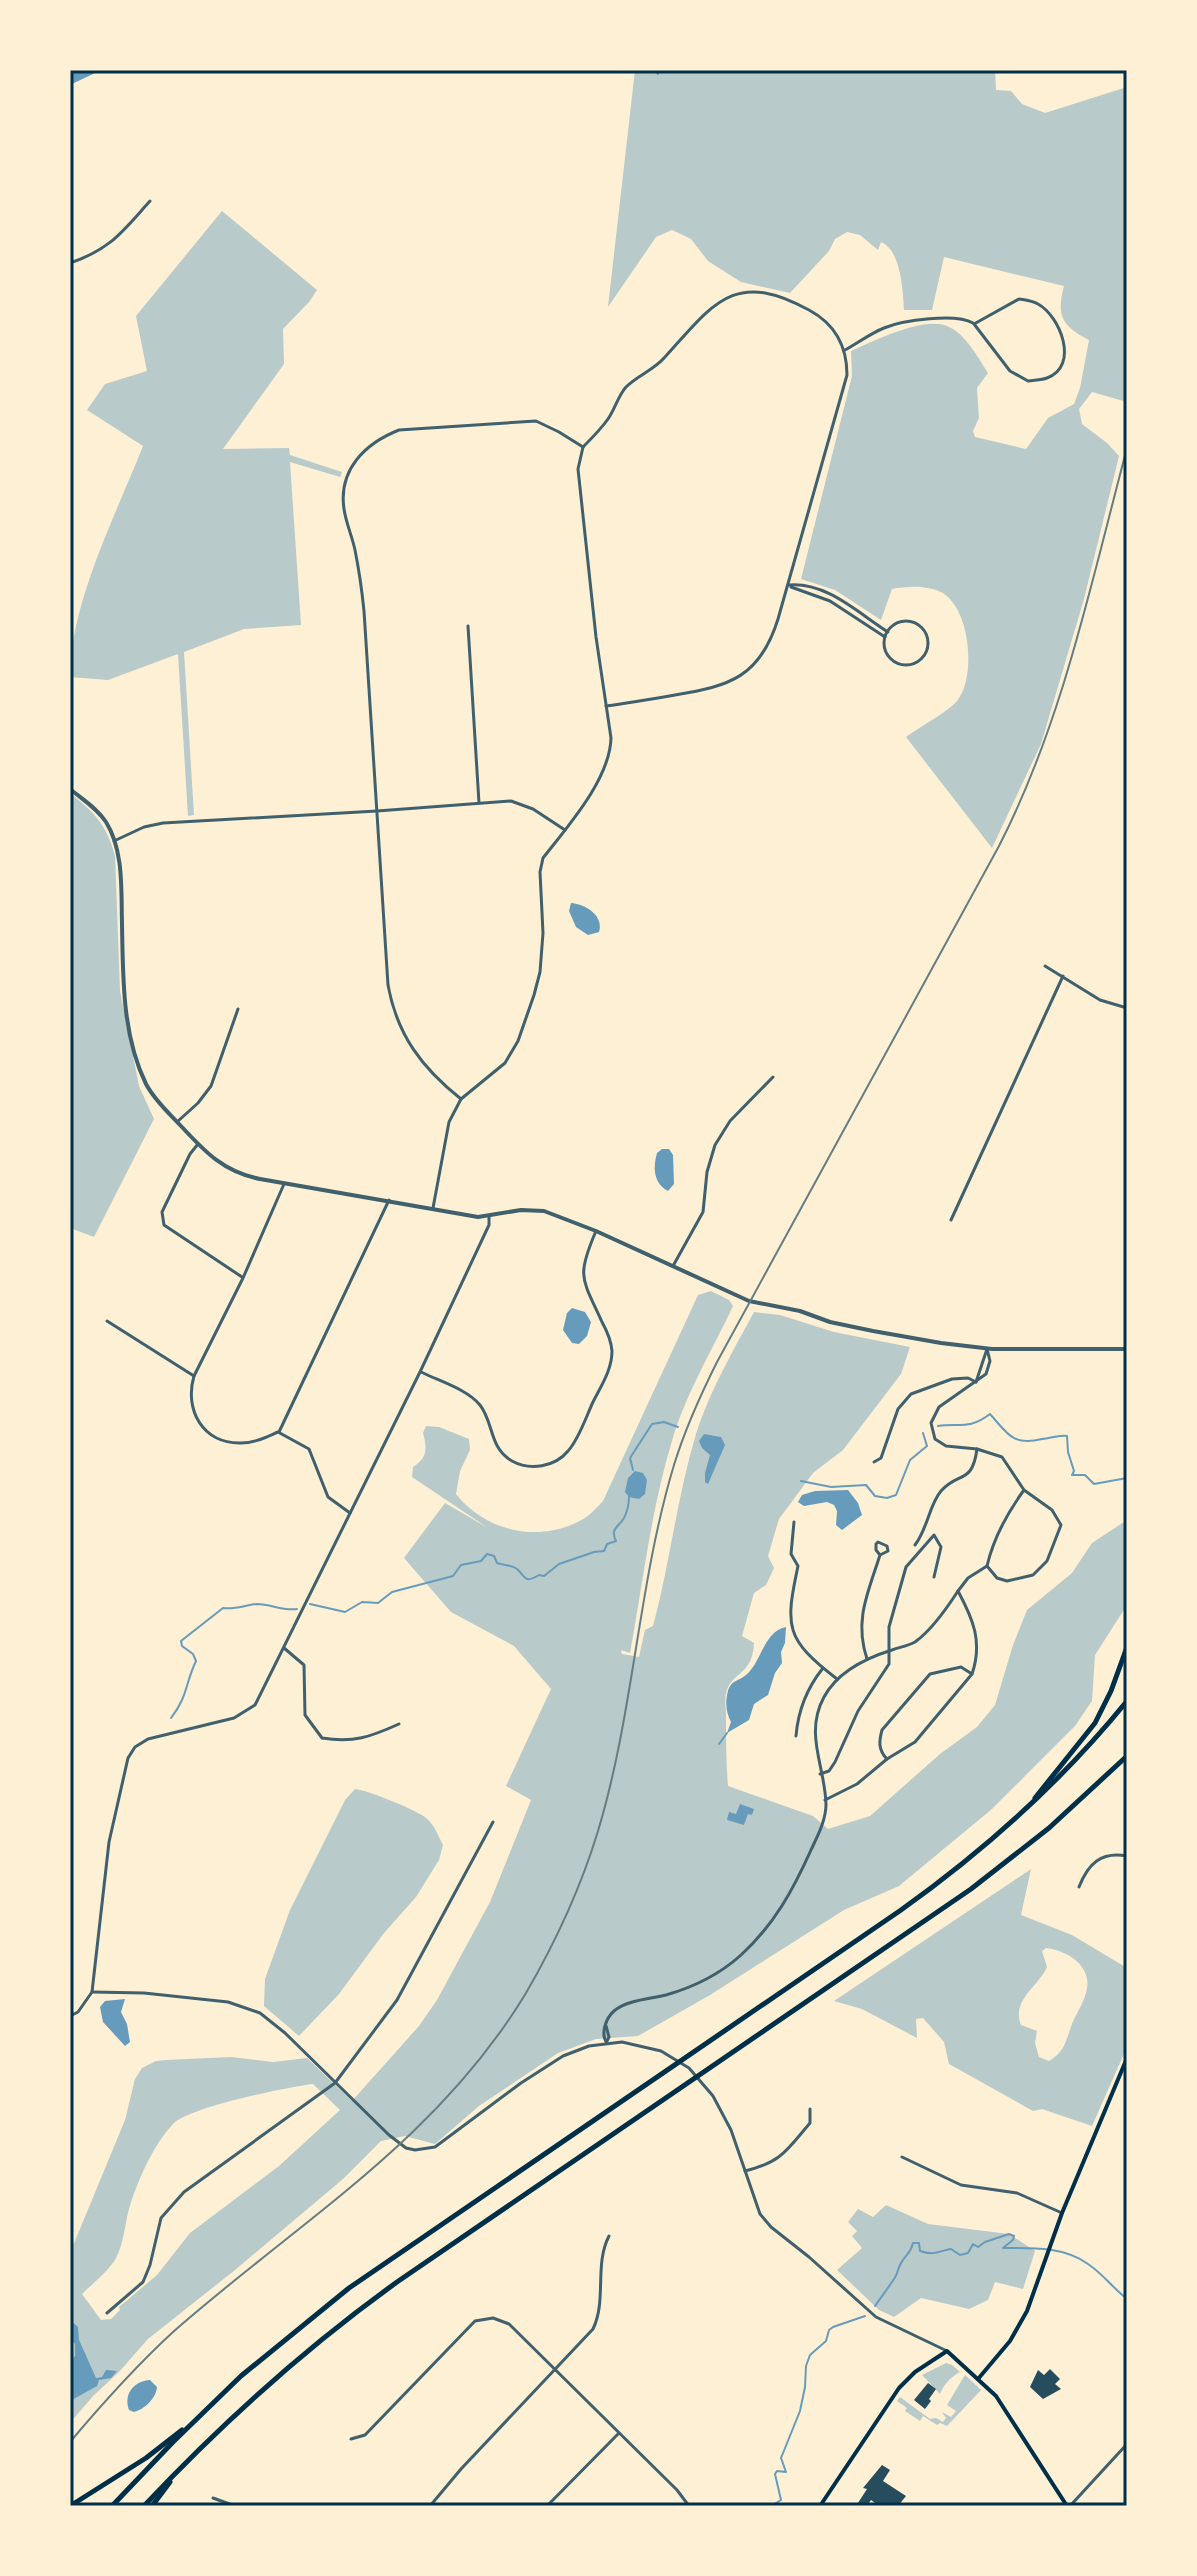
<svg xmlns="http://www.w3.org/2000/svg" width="1197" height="2576" viewBox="0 0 1197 2576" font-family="Inter,sans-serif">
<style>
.green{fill:#b9caca;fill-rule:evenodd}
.water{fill:#669bbc}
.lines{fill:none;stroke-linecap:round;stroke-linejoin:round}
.stream{stroke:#669bbc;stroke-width:2}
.river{stroke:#669bbc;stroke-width:9}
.building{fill:#264d5e}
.minor{stroke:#3f606c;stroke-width:3}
.tertiary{stroke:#3f606c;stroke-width:4}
.secondary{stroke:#003049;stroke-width:4}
.motorway{stroke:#003049;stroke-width:5}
.rail{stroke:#657d81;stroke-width:2}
.neatline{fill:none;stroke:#003049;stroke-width:3}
</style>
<rect width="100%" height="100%" fill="#fdf0d5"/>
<!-- green -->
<g class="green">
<path d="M635,70h360l1,20 15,1 11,13 23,9 82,-26v315l-35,-10 -13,17 3,15 25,19 12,13 -35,143 -43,145 -49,104 -86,-111c12,-9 43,-26 51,-36 20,-25 13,-94 -16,-109 -15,-7 -34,-6 -49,-3l-11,31 -46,-30 -34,-11 51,-203 -1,-25c22,-10 73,-35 96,-25 19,8 30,30 41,47l-11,15 2,30 -6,13 2,6 51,12 22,-31 26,-14 6,-16 9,-48c-27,-14 -33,-24 -25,-54l-120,-29 -12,53h-28c-1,-19 -3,-60 -23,-68l-3,8 -18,-15 -13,-3 -12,7 -6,12 -39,42 -49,-11 -33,-21 -17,-22 -19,-9 -16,7 -48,70z"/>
<path d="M222,211l95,79 -8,12 -26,27 1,35 -61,85 66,-1 1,7 52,17 -2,5 -50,-15 11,163 -57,4 -60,23 10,163 -6,1 -10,-162 -70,26 -38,-3c0,-74 46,-162 73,-231l-56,-36 18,-26 42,-13 -11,-55z"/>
<path d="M70,793c25,20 37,32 45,63l5,135 19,95 15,33 -60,118 -24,-9z"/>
<path d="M711,1291l18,9 4,6c-21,45 -47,87 -61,135 -21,69 -29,141 -42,212l-9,-3 1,4 17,3 6,-27 8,-4c17,-63 24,-129 43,-192 13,-42 37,-83 58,-122l26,3 54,17 76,15 -9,27 -58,76 -30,23 -34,46 -11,37 6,12 -8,17 -12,8 -12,43 12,7c-1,31 -21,29 -27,47 -3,8 -1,17 -1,25 0,24 0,47 2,71l85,30 15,13 42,-13 70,-62 37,-27 18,-22 18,-60 14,-35 45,-37 20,-30 35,-23v85l-32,50 -3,46 -17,25 -83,83 -93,77 -55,24 -134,85 -72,41 -42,3 -38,14 -79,53 -44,38 -30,-8 -24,5 -38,38 -108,91 -87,69 -30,34 -25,23 -23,27v-170l55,-133 10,-41 7,-11 14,-7 10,-1 65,-3 42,5 34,-4 45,43 67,-75 18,-26 53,-98 41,-102 -25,-14 45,-97 -37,-43 -63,-34 -47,-54 41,-55 43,25 -76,-51 1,-10c15,-9 14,-19 10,-34l3,-7 13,1 30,12 1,11 -10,21 -4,23c31,39 86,50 129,24 6,-4 12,-11 18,-17l95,-206zM313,2084l27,26 -61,56 -89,67 -33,42 -38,32 1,3 -9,9 -10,1 -19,-26c10,-10 27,-23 34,-36 9,-17 9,-40 16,-59 9,-25 22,-55 41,-75 16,-17 115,-37 140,-40z"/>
<path d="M355,1789c12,1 62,21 71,29 9,7 12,18 17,27l-4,15 -23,37 -32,36 -45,61 -40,42 -35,-30 1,-27 25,-69 55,-110z"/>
<path d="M1031,1869l-10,46 51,20 55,33v79l-35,79 -50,-17 -9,2 -84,-47 -5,-22 -21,-24 -7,1 1,19 -55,-29 -28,-8zM1046,1948c20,2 45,17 41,40 -2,13 -10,24 -15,36 -6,16 -7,28 -23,37l-10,-4 -4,-14 2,-12 -16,-6c-10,-25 18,-39 26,-58l-5,-16z"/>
<path d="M886,2205l42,19 81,10 26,17 -12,38 -28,-7 -7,18 -19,9 -48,-11 -27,19 -15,-7 -42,-40 25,-22 -10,-12 5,-5 -9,-9 10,-13 15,8z"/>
<path d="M946,2363l6,2 8,7c-10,5 -17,14 -20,22l-18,-19z"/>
<path d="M965,2375l16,15 -34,36 -7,-3 -3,2 -14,-9 -3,5 -15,-10 2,-3 -10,-7 3,-4 30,22 6,-1 7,4 3,-4 -4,-6 9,5 5,-6 -9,-6z"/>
</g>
<!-- water -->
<g class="water">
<path d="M571,903c15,1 33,13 28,29l-11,3 -12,-8 -7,-16z"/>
<path d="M662,1149h7l4,6 1,29 -6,7c-15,-8 -15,-24 -11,-38z"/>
<path d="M572,1308l13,4 6,10 -4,14 -8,8 -7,-1 -9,-13 4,-17z"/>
<path d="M704,1434l17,3 4,8 -17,39 -3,-2v-9l5,-18 -8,-7 -3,-7z"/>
<path d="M635,1471l8,2 4,7 -2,14 -6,5 -10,-2 -4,-5 3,-14z"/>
<path d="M848,1490l10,13 4,12 -20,15 -6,-5 1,-14 -3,-6 -7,-3 -23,4 -6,-4 4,-7 13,-4z"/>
<path d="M786,1627l-1,16 -4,9 1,11 -7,10 -7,22 -14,9 -5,16 -22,13 4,-11c-5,-9 -6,-20 -3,-31 3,-11 11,-10 18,-16 16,-13 17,-43 40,-48z"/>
<path d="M740,1804l14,5 -2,6 -4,-1 -4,11 -17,-5 2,-8 7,2z"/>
<path d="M125,1999l-4,13 6,12 3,18 -5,4 -22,-24 -3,-15 5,-6z"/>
<path d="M70,2320l8,7 1,13 17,38 6,-1 4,-7 11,1 -6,7 -12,2 -2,6 -27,15v-39l5,-6v-12l-5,-7z"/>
<path d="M150,2380l7,7c-1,11 -12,22 -23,25l-5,-2c-6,-16 5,-29 21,-30z"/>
</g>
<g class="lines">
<!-- stream -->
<g class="stream">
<path d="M654,70l4,4"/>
<path d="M938,1426c22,-3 31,4 52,-12 18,20 22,32 52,25 9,-1 16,-4 25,-3l1,16 6,19 -2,4h13l9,9 33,-6"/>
<path d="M633,1470l-3,-12 22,-34 12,-2 14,5"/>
<path d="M801,1481l30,6 35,-2 9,11 12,2 9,-3 14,-35 17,-14 -4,-13"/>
<path d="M310,1604l35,8 17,-10 16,1 14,-11 61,-16 8,-11 20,-4 6,-7 7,2 3,7c5,2 15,2 20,6 9,8 7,15 22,6l5,1 15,-12 35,-12 10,-1 3,-7 9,-3c-6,-13 2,-13 8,-23 3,-6 5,-15 5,-22"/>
<path d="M171,1718c17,-22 14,-34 25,-57l-3,-7 -11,-8 -1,-5 42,-33c12,2 22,-3 34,-4 14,0 25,7 40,5"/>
<path d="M719,1744l8,-11"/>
<path d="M875,2306c7,-10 13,-18 19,-27 4,-5 4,-13 9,-19 4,-6 8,-8 10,-17h6l1,8c15,5 19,0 31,-2l9,6 8,-2 5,-9 5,3 7,-5 24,-8 5,2 -1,4 -10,8c28,0 60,-2 85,16 15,10 25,24 39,35"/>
<path d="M751,2506l8,-2 10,2"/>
<path d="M771,2506l10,-6 -6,-26 2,-3 9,1 -5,-14 19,-47 5,-24 1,-21 4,-11 16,-14 3,-11 4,-3 32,-11"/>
</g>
<!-- river -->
<path class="river" d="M70,80l21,-10"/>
</g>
<!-- building -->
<g class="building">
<path d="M1050,2369l10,10 -5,5 6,5 -18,10 -13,-12 8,-17 6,5z"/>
<path d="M928,2383l8,6 -7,10 2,2 -6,8 -11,-9z"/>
<path d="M882,2465l8,5 -7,11 23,15 -8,10h-19l-8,-6 -4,6h-11l11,-17 -4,-1z"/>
</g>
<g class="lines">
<!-- minor -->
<g class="minor">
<path d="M70,263c41,-14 52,-31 80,-62"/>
<path d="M1019,299c6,1 14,2 19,5 22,12 42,62 9,74 -5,2 -13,2 -19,3l-18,-10 -36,-47z"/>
<path d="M845,350c13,-7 26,-17 39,-22 19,-8 72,-15 89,-5"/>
<path d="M583,447c9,-9 18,-18 25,-28 7,-10 10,-23 18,-32 12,-12 28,-17 39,-30 49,-54 69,-88 144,-47 26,14 38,35 38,65l-69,244c-18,58 -48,67 -103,76 -23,4 -46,8 -69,11"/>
<path d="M789,585c38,-3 69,28 99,47"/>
<path d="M791,587l39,14 55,36"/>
<circle cx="906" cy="643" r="22"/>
<path d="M468,626l11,177"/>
<path d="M114,841l30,-14 19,-4 214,-12 134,-10 22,8 32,21"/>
<path d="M1045,966l55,34 27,8"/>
<path d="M461,1099c-39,-31 -64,-64 -73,-114l-24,-374c-2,-20 -5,-41 -9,-61 -3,-14 -9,-27 -11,-41 -6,-40 22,-66 55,-79l137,-9 23,11 24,15"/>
<path d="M177,1122l21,-19 13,-17 27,-77"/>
<path d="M198,1144l-8,10 -28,58 2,13 78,52"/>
<path d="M284,1184l-41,94 -49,98c-10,34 9,68 47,67 14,0 25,-6 37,-11l31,17 19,48 22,16"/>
<path d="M433,1208l16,-86 12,-23 44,-36 13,-22 16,-46 6,-23 3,-39 -3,-61 3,-14c25,-32 67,-79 68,-120l-15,-101 -18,-168 5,-22"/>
<path d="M951,1220l112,-244"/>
<path d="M673,1266l30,-54 4,-40 8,-27 15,-24 43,-44"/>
<path d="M107,1321l87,55"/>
<path d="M987,1349l3,12 -4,13 -47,33 -8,16 4,16 11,7 31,3 25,8 22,33 28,20 9,15 -14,36 -14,14 -26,6 -10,-3 -10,-12c6,-26 21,-54 37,-76"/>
<path d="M421,1372c18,9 46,17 59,33 14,18 9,43 32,56 18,10 43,6 56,-10 11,-12 18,-34 25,-49 8,-16 19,-32 19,-51 -1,-11 -5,-20 -10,-29 -20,-44 -26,-45 -6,-91"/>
<path d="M976,1382l11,-33"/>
<path d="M279,1432l110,-232"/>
<path d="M874,1462l7,-4 17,-49 13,-15 41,-15 16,-1 8,4"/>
<path d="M794,1522l-3,32 7,12c-13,61 -13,73 39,113"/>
<path d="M915,1545c13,-17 14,-40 26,-54 18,-20 31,-6 36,-42"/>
<path d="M284,1648l20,17 1,50 17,23c32,5 48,-1 77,-14"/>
<path d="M867,1659c-13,-39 1,-66 13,-104l-4,-5v-6l2,-2 9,4 1,5 -8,4"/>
<path d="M796,1736c2,-25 11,-48 27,-68"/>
<path d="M887,1759c-9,-9 -8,-18 -5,-29l48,-56 31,-7 11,7"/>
<path d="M820,1774l9,-3 6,-9 23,-51 31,-47v-37l17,-60 28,-32 7,12 -7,30"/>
<path d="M825,1800l32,-16 30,-25 28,-17 57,-68c11,-32 1,-55 -14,-83l10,-13 19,-12"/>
<path d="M1079,1887c9,-23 22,-36 48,-31"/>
<path d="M92,1992l52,1 84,9 32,11 25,20 104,102 17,13 9,2 20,-3 86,-64 42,-27 26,-10 33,-4 39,9 28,17 24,28 18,34 29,84 11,13 38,30 67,60 71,34"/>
<path d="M70,2016l8,-4 14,-20 17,-150 19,-84 7,-11 13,-8 86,-21 21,-13 165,-333 69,-147v-9"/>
<path d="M606,2026l3,11 -2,4"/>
<path d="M607,2043c-7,-9 -1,-25 7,-32 13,-11 36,-12 52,-16 28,-8 54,-21 75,-40 33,-30 52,-65 70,-105 7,-15 15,-30 15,-46 -1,-38 -22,-70 -2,-107 14,-26 42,-39 68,-47 8,-3 16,-4 23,-8 17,-12 32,-34 43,-51"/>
<path d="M902,2157l59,28 56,8 45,20"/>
<path d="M745,2171c37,-9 42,-21 65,-48v-14"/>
<path d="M107,2313l36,-31 7,-17 11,-47 23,-26 151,-109 62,-83 96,-178"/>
<path d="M351,2439l14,-4 110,-114 18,-3 16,6 168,166 12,16"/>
<path d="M213,2498l22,8"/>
<path d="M430,2506l31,-37 132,-140c14,-29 1,-64 16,-93"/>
<path d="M547,2506l72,-73"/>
<path d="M1070,2506l57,-62"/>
</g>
<!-- tertiary -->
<path class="tertiary" d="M70,789c12,10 27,19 36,33 18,29 15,68 16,101 1,54 0,112 24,161 9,17 23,29 35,42 24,26 43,46 79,53l218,38 43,-7 23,1 52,20 153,70 51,10 30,11 43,9 68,12 51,6h135"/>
<!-- secondary -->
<g class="secondary">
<path d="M978,2379l32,-38 17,-30 35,-98 65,-155"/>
<path d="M820,2506l79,-118 16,-16 32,-21 49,45 71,110"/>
</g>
<!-- motorway -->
<g class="motorway">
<path d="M1035,1798l60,-75 16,-32 16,-44"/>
<path d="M70,2506l76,-48 36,-28"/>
<path d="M112,2506l61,-64 68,-66 108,-88 552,-378c84,-60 161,-129 226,-209"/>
<path d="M144,2506c78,-83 160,-157 253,-224l574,-393 78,-61 78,-72"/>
<path d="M152,2506l18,-24"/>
</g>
<!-- rail -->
<path class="rail" d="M70,2442c32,-38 66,-76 103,-110 126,-111 263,-190 353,-339 29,-50 55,-106 72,-162 36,-119 40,-247 76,-366 11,-36 26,-69 43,-103l282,-516c64,-125 92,-263 128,-398"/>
</g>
<!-- border -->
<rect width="1197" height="2576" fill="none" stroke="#fdf0d5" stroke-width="144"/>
<rect x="72" y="72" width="1053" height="2432" class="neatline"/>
</svg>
